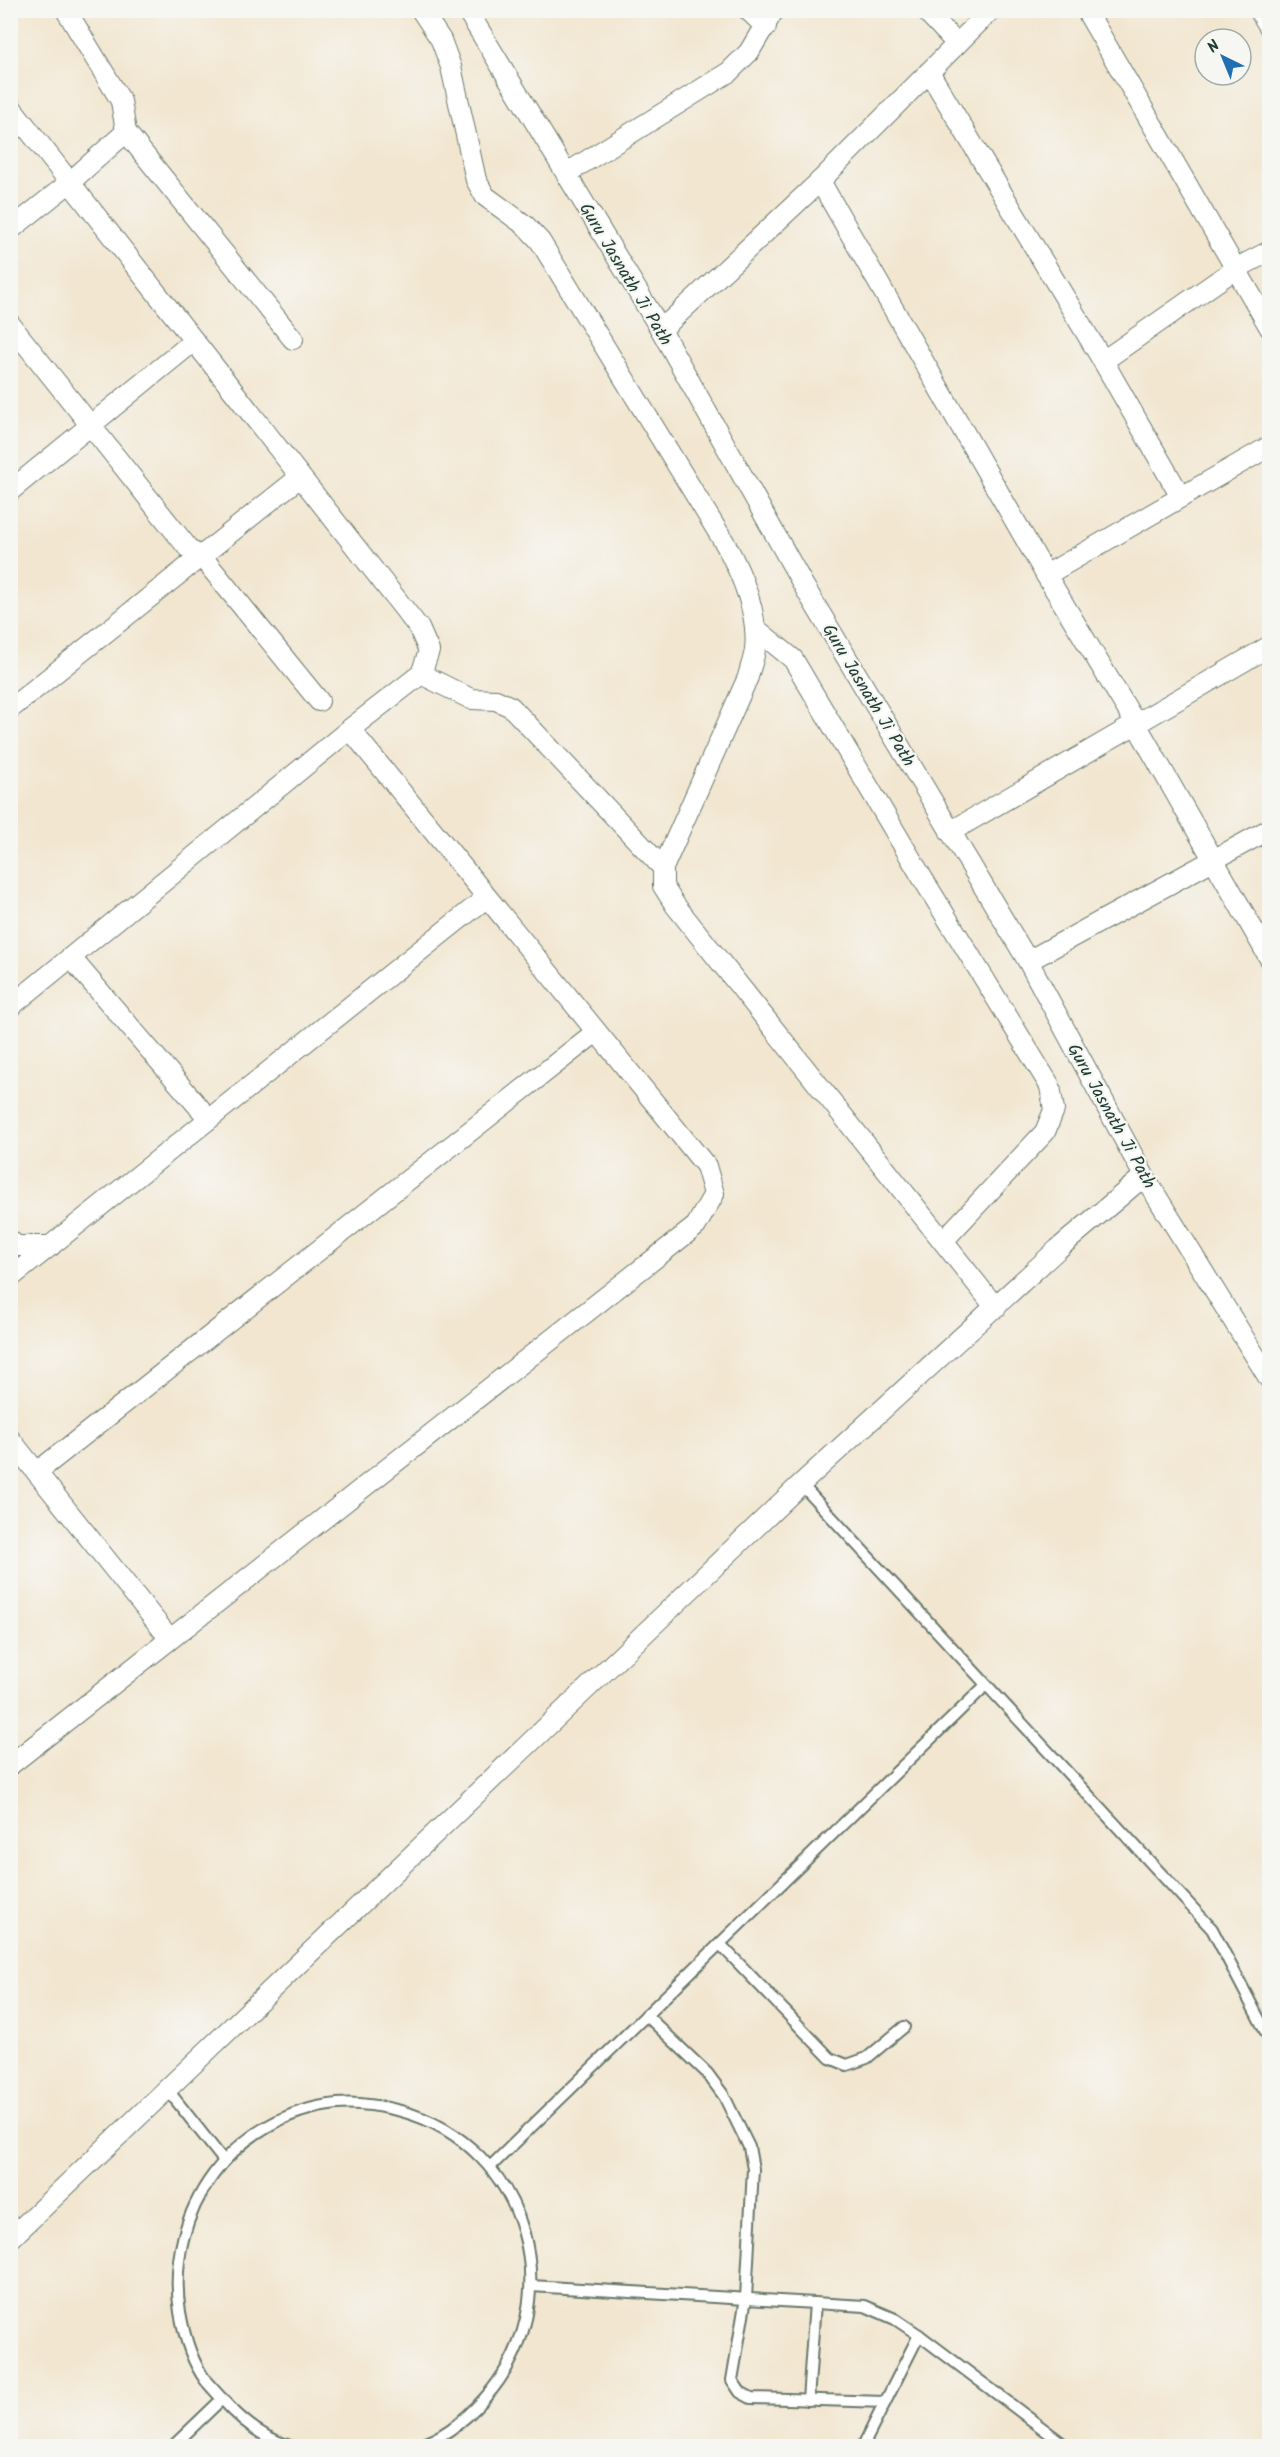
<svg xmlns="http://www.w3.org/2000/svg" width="1280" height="2457" viewBox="0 0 1280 2457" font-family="Kalam,sans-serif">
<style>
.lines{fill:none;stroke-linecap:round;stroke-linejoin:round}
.lane-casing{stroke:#69786b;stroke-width:14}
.street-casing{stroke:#69786b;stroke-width:22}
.lane{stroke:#fff;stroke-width:10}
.street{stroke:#fff;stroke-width:20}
.labels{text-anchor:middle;stroke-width:4.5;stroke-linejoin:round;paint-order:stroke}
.street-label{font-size:18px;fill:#1f3d34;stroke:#f6f6f2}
</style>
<rect width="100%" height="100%" fill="#f6f6f2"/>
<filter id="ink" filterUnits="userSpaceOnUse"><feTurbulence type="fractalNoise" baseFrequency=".0167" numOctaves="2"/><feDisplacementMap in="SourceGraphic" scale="12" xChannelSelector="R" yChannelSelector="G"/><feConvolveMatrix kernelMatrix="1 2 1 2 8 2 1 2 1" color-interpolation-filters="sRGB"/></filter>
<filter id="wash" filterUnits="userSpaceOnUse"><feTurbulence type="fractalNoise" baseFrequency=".008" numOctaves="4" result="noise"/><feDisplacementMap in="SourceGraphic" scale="24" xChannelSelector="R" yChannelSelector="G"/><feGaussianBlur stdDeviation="1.35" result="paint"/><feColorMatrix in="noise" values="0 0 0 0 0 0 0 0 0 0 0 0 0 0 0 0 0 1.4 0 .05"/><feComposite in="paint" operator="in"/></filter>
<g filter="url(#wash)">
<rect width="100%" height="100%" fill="#f2e6d0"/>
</g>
<g filter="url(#ink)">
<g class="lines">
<!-- lane casing -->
<g class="lane-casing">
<g id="lane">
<path d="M801,1484l411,445 58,111"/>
<path d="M720,1944l110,114 17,7 20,-7 37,-31"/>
<path d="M646,2015l61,58 17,23 25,51 4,22 -7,129 -14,82 8,12 11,6 134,4"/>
<path d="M167,2089l57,72"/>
<path d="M490,2167l495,-481"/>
<path d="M531,2286l334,20 30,13 24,16 147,111"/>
<path d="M808,2400l7,-97"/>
<path d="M173,2446l49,-47"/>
<path d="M290,2446c-26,-7 -50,-27 -68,-47 -5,-6 -11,-12 -16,-18 -14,-19 -22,-46 -26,-69 -16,-101 53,-197 157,-208 21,-2 44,2 64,7 128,35 171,191 83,288 -18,20 -42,40 -68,47"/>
<path d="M863,2446l56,-111"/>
</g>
</g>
<!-- street casing -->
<g class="street-casing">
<g id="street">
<path d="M66,10l55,91 5,31 167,207"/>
<path d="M421,10l20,30 10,27 25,113 9,16 41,30 14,15 186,304c16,30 33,70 29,104 -1,10 -5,19 -7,28l-85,191v18l12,19 321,403"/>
<path d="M467,10l194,320 144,258 223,373 116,215 126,204"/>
<path d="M748,10l18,17"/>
<path d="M925,10l32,34"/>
<path d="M1086,10l184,318"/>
<path d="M1259,10l11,18"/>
<path d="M929,72l174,289 78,136"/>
<path d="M10,106l409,522 10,23 -8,23 -71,55 -340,278"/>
<path d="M567,173l162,-101 20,-20 25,-42"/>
<path d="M820,181l226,394 90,149 134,235"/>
<path d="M10,230l59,-47 57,-51"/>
<path d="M10,324l178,224 19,15 112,138"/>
<path d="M661,330l159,-149 171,-171"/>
<path d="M1103,361l132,-92 35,-18"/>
<path d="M10,491l184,-150"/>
<path d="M1046,575l224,-129"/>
<path d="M755,628l38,31 130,220 127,207 4,24 -9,22 -102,109"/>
<path d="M421,674l50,25 25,1 15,7 152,161"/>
<path d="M10,709l290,-232"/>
<path d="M950,832l320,-186"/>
<path d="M71,958l138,161"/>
<path d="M1028,961l242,-132"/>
<path d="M10,1240l6,6h35"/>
<path d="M10,1278l476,-380"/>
<path d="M10,1439l160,200"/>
<path d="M37,1472l559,-440"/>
<path d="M10,1765l686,-539 18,-32 -8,-28 -356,-437"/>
<path d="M10,2239l791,-755 257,-235 86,-73"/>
</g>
</g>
<!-- lane -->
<use href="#lane" class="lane"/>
<!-- street -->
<use href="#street" class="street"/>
</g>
</g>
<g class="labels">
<!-- street labels -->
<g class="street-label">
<text transform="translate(626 274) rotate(59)" y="6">Guru Jasnath Ji Path</text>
<text transform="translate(869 695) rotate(59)" y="6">Guru Jasnath Ji Path</text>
<text transform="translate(1112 1116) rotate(61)" y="6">Guru Jasnath Ji Path</text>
</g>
</g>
<!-- margin -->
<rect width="1280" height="2457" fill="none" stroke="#f6f6f2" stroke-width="36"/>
<!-- north arrow -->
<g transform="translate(1223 57) rotate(317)"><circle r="28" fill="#f6f6f2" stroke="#a0aca6" stroke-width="1.5"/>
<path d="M0-4.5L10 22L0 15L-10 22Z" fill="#1f6fb2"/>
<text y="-9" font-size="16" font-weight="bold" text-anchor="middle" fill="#1f3d34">N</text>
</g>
</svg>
